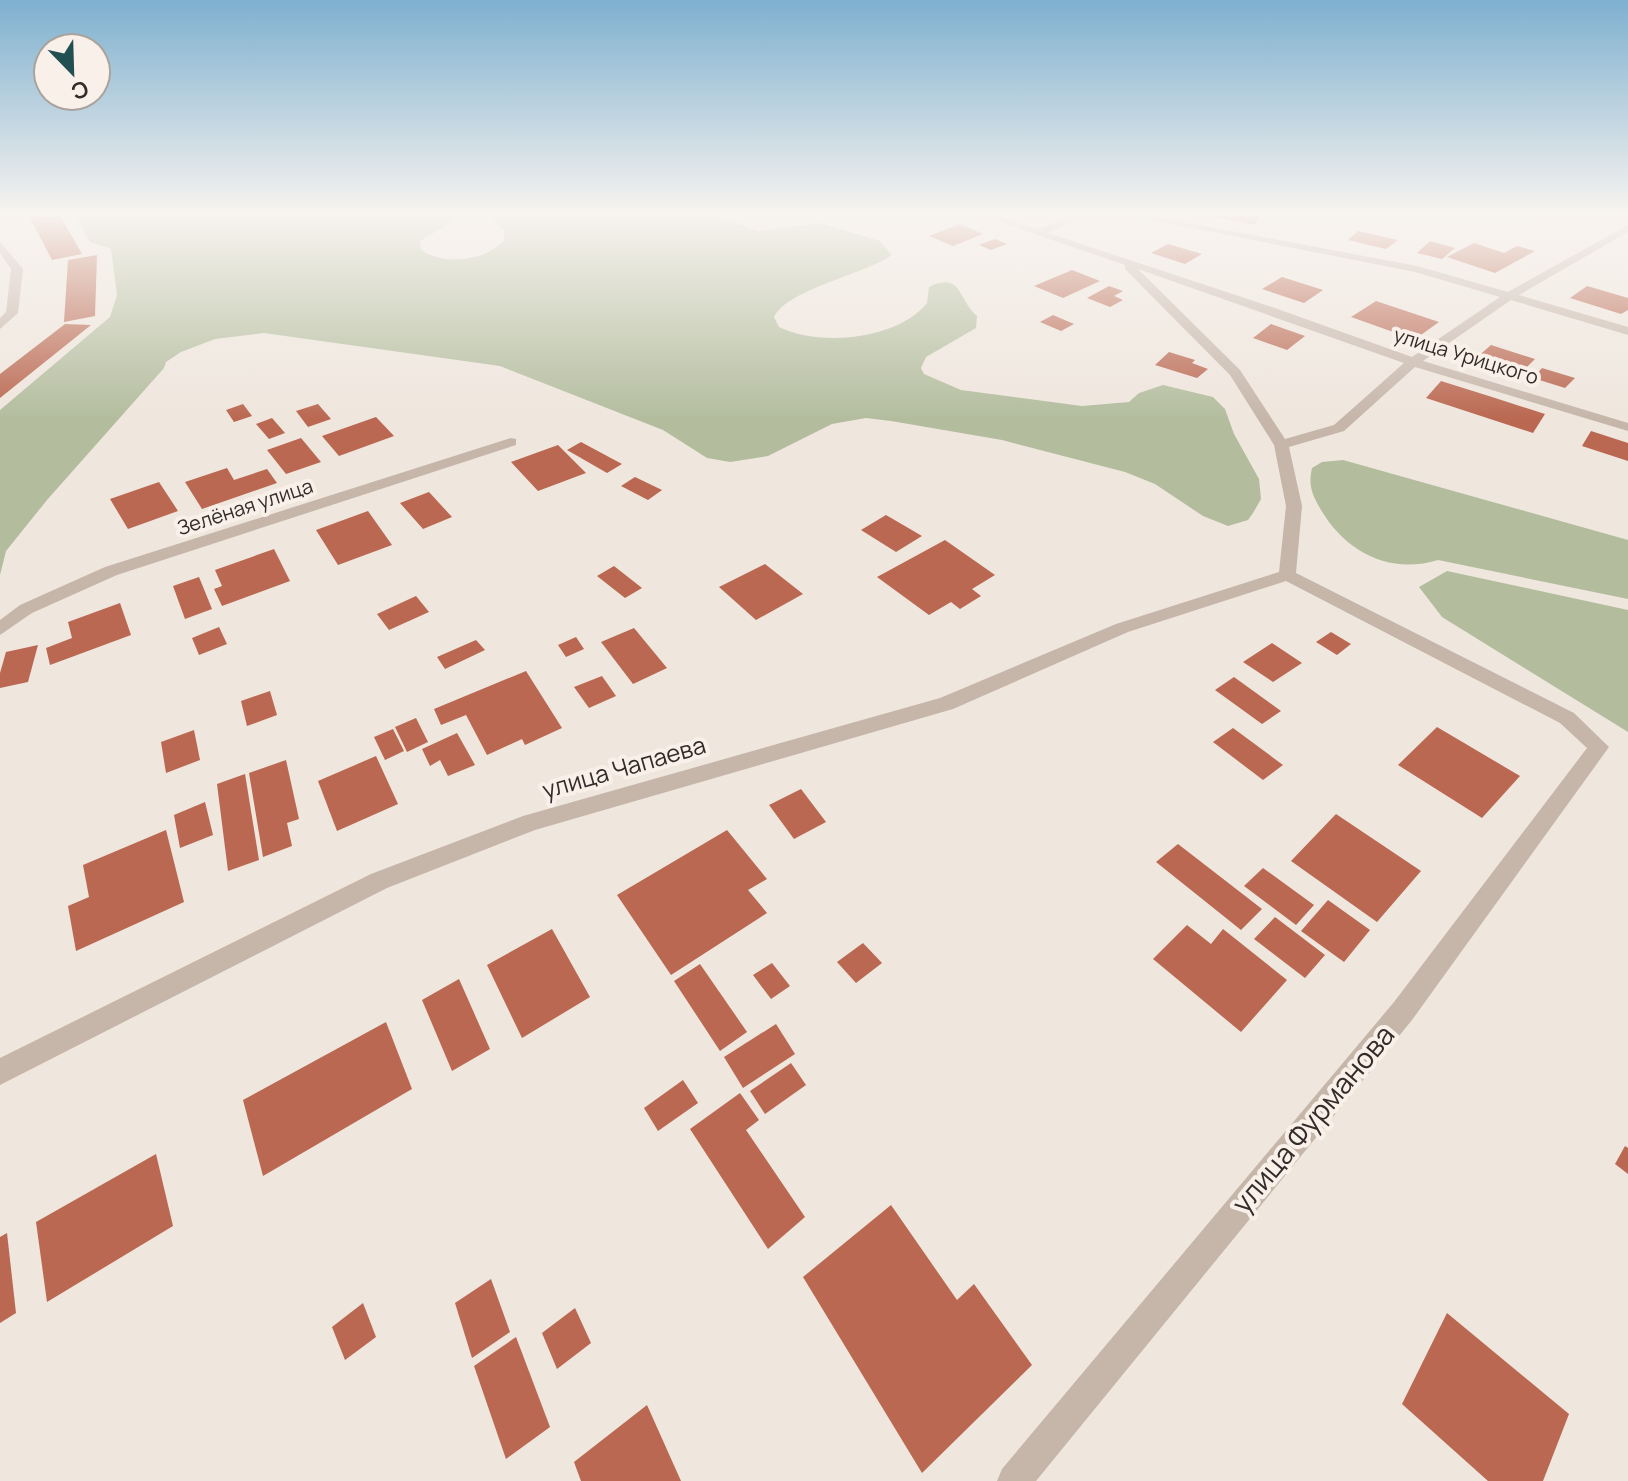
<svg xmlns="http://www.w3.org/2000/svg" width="1628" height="1481" viewBox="0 0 1628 1481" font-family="Manrope,sans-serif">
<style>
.green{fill:#b3bd9e}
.building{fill:#ba6851}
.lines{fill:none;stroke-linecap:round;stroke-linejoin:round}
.street{fill:#c6b6aa;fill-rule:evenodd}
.labels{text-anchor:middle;stroke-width:8;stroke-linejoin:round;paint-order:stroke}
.far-street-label{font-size:20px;fill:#352c29;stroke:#f8f0e9}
.street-label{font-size:24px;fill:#352c29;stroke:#f8f0e9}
.near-street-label{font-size:28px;fill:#352c29;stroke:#f8f0e9}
</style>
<rect width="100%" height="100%" fill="#efe6dd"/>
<!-- green -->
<g class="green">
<path d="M73,212h377l4,5 -2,5 -32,19 1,9c25,16 62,11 83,-9v-11l-20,-18h225l49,19 63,-8 59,18 12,14c-29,20 -104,34 -118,62l5,10c41,20 118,13 148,-24l2,-16c33,-16 29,13 48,29l-1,12 -50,29 -5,11 3,6 37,16 121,16 47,-4 10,-9 24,-8 50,12 12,12 9,25 25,45 2,20 -8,14 -5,7 -20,6 -25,-10 -48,-32 -30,-12 -123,-32 -111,-19 -25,-3 -34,6 -64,32 -38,6 -23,-4 -44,-28 -163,-64 -236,-33 -49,6 -34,13 -15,10 -2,6 -117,132 -41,51 -6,24v-165l110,-93 7,-22 -6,-46 -21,-7z"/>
<path d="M1343,460l285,80v59l-190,-39c-48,15 -92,-8 -117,-50 -9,-16 -13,-24 -9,-42l10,-6z"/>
<path d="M1447,571l181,39v122l-186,-115 -23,-30z"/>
</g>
<!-- building -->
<g class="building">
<path d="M27,212h31l24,42 -30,6z"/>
<path d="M1213,212l20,2 31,-2 -10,13 -44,-9z"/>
<path d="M960,224l23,10 -30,12 -24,-10z"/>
<path d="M1358,231l40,9 -12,9 -38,-9z"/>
<path d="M995,239l12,5 -16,6 -12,-5z"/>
<path d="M1430,241l25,7 -13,11 -25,-6z"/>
<path d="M1474,243l30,10 13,-7 18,5 -40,22 -48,-16z"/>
<path d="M1168,244l34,10 -17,10 -34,-11z"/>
<path d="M97,255l-2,61 -31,6 4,-62z"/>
<path d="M1072,270l28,11 -37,17 -29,-12z"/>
<path d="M1282,277l41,13 -19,13 -42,-14z"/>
<path d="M1109,286l14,5 -9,5 9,4 -13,7 -23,-9z"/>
<path d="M1587,286l41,12v12l-7,4 -51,-16z"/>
<path d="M1376,301l63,21 -28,20 -18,-7 3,-2 -45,-16z"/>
<path d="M1053,315l21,9 -13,7 -21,-9z"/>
<path d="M65,324l26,1 -91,73v-24z"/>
<path d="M1271,324l34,12 -18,14 -34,-12z"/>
<path d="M1491,345l44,14 -15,15 -45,-15z"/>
<path d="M1169,352l26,8 -3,3 16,6 -11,9 -42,-13z"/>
<path d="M1542,368l33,10 -10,10 -32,-10z"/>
<path d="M1441,381l51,16 53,17 -12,19 -107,-35z"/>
<path d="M243,404l9,12 -18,6 -8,-12z"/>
<path d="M318,404l13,15 -23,8 -12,-16z"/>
<path d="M376,417l18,19 -55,20 -17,-20z"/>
<path d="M272,418l13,15 -16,6 -13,-15z"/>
<path d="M1591,431l37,12v18l-46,-15z"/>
<path d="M301,438l20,24 -35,12 -19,-24z"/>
<path d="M581,442l41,22 -15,9 -40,-23z"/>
<path d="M558,445l28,28 -48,18 -27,-29z"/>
<path d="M227,468l7,12 33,-11 10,14 -75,26 -17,-27z"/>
<path d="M635,477l27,13 -14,10 -27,-14z"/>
<path d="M159,482l19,29 -50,18 -18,-30z"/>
<path d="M429,492l23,25 -29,12 -23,-26z"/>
<path d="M368,511l24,34 -54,20 -22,-35z"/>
<path d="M886,515l36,21 -26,16 -35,-22z"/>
<path d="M945,540l50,35 -23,14 9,7 -21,13 -9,-7 -22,13 -52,-38z"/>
<path d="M274,549l16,32 -68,25 -8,-17 8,-3 -7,-16z"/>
<path d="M765,564l38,30 -47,26 -37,-33z"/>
<path d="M614,566l28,22 -17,10 -28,-22z"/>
<path d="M199,577l13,32 -27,10 -12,-33z"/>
<path d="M416,596l13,16 -40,18 -12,-16z"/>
<path d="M120,603l11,32 -81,30 -4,-17 26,-10 -4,-16z"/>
<path d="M219,627l8,17 -28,11 -7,-17z"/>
<path d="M634,628l33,40 -34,16 -32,-42z"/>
<path d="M1331,632l20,12 -14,11 -21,-13z"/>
<path d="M576,637l8,12 -18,8 -8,-12z"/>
<path d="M476,640l9,10 -40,19 -8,-12z"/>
<path d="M1272,643l30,20 -29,19 -30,-20z"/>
<path d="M38,645l-10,37 -28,6v-15l6,-21z"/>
<path d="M526,671l36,57 -37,17 -3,-6 -35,16 -21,-40 -25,10 -7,-16z"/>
<path d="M602,676l14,20 -27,12 -15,-21z"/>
<path d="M1234,677l47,34 -19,13 -47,-34z"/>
<path d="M270,691l7,24 -30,11 -6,-25z"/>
<path d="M416,718l12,24 -21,10 -12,-25z"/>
<path d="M1437,727l83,49 -38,42 -84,-53z"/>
<path d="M1233,728l50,37 -20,15 -50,-38z"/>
<path d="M393,729l11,22 -19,9 -11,-23z"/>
<path d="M194,730l6,30 -34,13 -5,-31z"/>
<path d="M457,733l18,32 -27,11 -8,-16 -10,6 -8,-17z"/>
<path d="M376,756l22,48 -61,27 -19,-50z"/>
<path d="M286,760l13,59 -12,4 5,23 -29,11 -14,-84z"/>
<path d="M245,774l14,86 -31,11 -11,-87z"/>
<path d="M801,789l25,33 -32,17 -25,-34z"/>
<path d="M205,802l8,33 -33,13 -6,-33z"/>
<path d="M1336,814l85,57 -44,51 -86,-61z"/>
<path d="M166,830l18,72 -108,49 -8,-45 21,-9 -6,-32z"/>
<path d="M727,830l40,49 -19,11 19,23 -96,62 -54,-80z"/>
<path d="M1178,844l84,65 -21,21 -85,-68z"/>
<path d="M1263,868l51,37 -18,20 -52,-39z"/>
<path d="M1328,900l42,30 -26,32 -43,-31z"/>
<path d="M1275,917l50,38 -20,23 -51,-39z"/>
<path d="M1187,925l24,19 12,-15 64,51 -46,52 -88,-73z"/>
<path d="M552,929l38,68 -68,41 -35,-73z"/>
<path d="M863,943l19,20 -26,20 -19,-21z"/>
<path d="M772,963l18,23 -19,13 -18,-24z"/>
<path d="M700,964l47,68 -27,19 -46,-70z"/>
<path d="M459,979l31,70 -38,22 -30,-71z"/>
<path d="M386,1022l26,67 -149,87 -20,-76z"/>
<path d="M776,1024l19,30 -52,34 -19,-31z"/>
<path d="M791,1063l15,22 -41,29 -15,-23z"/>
<path d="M683,1080l15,23 -40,28 -14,-23z"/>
<path d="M740,1093l19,27 -13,10 59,87 -37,32 -78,-120z"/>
<path d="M1625,1146l3,2v26l-13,-10z"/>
<path d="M156,1154l17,72 -126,76 -11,-80z"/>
<path d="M891,1205l66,95 17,-16 58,81 -110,108 -119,-196z"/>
<path d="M7,1233l9,80 -16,10v-86z"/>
<path d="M491,1279l19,53 -38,26 -17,-55z"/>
<path d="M363,1303l13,34 -31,23 -13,-33z"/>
<path d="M575,1308l16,35 -34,26 -15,-36z"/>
<path d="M1447,1313l122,101 -26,67h-55l-86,-77z"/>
<path d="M516,1337l34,90 -44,32 -32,-93z"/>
<path d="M647,1405l34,76h-100l-7,-19z"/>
</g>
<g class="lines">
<!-- street -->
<g class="street">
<path d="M971,212h14l53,17 43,-17h13l-46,21 224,74 140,50 88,-60 -85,-25 -304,-60h20l286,54 91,26 120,-67v7l-109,63 109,32v8l-117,-35 -88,61 205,62v8l-213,-64 -71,64 -55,16 13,59 -6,67 278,140 35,34 -197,273 -376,461h-39l5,-12 392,-467 193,-254 -27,-25 -274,-142 -158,51 -175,77 -418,121 -148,58 -387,197v-27l371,-184 152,-58 417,-118 176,-74 163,-52 7,-66 -12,-61 -44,-70 -105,-106v-4zM1138,269l266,94 -70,62 -49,14 -45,-69z"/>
<path d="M0,242l23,27 -5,44 -18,16v-11l6,-6 5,-43 -11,-16z"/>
<path d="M511,438l5,1v6l-399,130 -85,38 -32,22v-15l20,-15 85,-38z"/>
</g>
</g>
<!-- sky -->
<linearGradient id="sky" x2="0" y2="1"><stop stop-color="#7eb0cf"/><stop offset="0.51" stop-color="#f8f4f0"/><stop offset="1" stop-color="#f8f4f0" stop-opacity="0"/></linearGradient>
<rect width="1628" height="419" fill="url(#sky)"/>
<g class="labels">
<!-- far-street labels -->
<g class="far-street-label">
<text transform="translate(1466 356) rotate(17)" y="7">улица Урицкого</text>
<text transform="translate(245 507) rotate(-18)" y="7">Зелёная улица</text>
</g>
<!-- street labels -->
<g class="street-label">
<text transform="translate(624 768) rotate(-16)" y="8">улица Чапаева</text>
</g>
<!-- near-street labels -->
<g class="near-street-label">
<text transform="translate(1313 1119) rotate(-50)" y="10">улица Фурманова</text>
</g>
</g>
<!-- north arrow -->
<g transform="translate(72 72) rotate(157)"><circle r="38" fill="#f8f0e9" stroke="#aaa29c" stroke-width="2"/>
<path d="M0-6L14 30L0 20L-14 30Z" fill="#225052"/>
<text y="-12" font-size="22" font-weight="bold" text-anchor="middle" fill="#352c29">С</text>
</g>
</svg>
